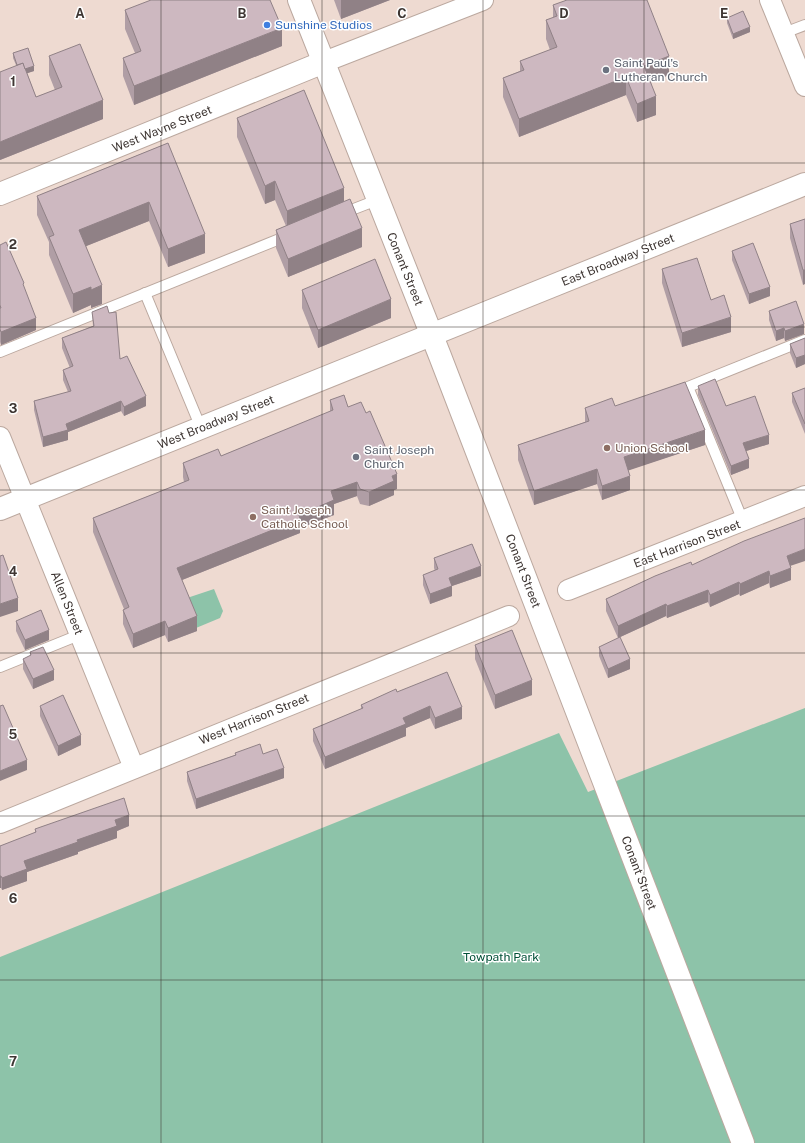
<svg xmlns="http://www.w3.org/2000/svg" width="805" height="1143" viewBox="0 0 805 1143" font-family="'Public Sans',sans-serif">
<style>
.green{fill:#8dc3a9}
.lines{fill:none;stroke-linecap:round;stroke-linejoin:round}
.service-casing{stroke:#bba89f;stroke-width:12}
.minor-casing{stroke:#bba89f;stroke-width:22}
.tertiary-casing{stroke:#bba89f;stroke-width:24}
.primary-casing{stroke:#bba89f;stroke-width:24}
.service{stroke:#fff;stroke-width:10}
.minor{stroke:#fff;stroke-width:20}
.tertiary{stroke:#fff;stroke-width:22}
.primary{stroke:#fff;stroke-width:22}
.wall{fill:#b09ea5}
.shaded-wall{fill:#908186}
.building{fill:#cdb8c0;stroke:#908186}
.grid{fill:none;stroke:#3e3633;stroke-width:1;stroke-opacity:0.55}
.shop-dot{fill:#3f7fe0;stroke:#fff;stroke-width:1.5}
.worship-dot{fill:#6b7280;stroke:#fff;stroke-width:1.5}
.education-dot{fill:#8d6e63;stroke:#fff;stroke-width:1.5}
.labels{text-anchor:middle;stroke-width:3;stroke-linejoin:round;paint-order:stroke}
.shop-label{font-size:12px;fill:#366cbe;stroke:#fff;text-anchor:start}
.worship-label{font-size:12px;fill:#5b616d;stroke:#fff;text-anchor:start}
.street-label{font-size:12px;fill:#3e3633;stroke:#fff}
.education-label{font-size:12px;fill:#785e54;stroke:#fff;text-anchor:start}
.park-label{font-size:12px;fill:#005037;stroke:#fff}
.grid-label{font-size:13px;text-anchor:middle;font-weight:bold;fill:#3e3633;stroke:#fff;stroke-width:3;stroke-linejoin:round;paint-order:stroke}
</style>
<rect width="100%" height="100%" fill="#eedad1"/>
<!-- green -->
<g class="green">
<path d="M214,589l9,22 -3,7 -24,10 -12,-29z"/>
<path d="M805,708v435h-805v-186l559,-224 29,59z"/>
</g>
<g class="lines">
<!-- service casing -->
<g class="service-casing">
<g id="service">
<path d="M784,33l21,-8"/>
<path d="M341,214l36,-14"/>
<path d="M145,293l56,135"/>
<path d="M0,352l287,-116"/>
<path d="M743,521l-55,-134 117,-47"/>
<path d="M0,667l79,-32"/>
</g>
</g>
<!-- minor casing -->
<g class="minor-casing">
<g id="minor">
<path d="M770,0l35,86"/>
<path d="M324,62l159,-62"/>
<path d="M0,437l134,331"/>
<path d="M568,590l237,-94"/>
<path d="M0,823l509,-207"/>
</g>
</g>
<!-- tertiary casing -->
<g class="tertiary-casing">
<g id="tertiary">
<path d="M0,194l324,-132"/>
<path d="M0,509l805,-325"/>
</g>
</g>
<!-- primary casing -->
<g class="primary-casing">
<path id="primary" d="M299,0l141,356 303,787"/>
</g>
<!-- service -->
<use href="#service" class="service"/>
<!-- minor -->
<use href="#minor" class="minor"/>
<!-- tertiary -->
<use href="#tertiary" class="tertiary"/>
<!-- primary -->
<use href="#primary" class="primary"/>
</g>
<!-- wall -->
<g class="wall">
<path d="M334,0h56l-49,19z"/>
<path d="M553,5l116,70 -18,7 5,33 -19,7 -11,-27 -107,42 -16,-40v-19l17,-7v-10l30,-11 -4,-11v-19l7,-2z"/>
<path d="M125,10l157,36 -148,59 -11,-29v-18l12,-5 -10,-24z"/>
<path d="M727,18l23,14 -17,7 -6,-16z"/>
<path d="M13,53l21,18 -7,2 9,24 19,-7 -6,-15v-19l54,63 -103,41 16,-95 -3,-7z"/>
<path d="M237,118l107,84 18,45 -74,30 -12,-29v-18l10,-4 -11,-26 -10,4 -28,-67z"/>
<path d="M168,143l37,110 -37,14 -19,-46 -63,25 16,58 -11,4v-3l-18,8 -24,-58v-13l-12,-27v-19z"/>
<path d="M805,219l-2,66 -13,-47v-14z"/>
<path d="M0,245l24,43 12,42 -35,15 -1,-3z"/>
<path d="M732,251l38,45 -21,8 -17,-44z"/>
<path d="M662,269l49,31 20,32 -49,15 -20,-64z"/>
<path d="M302,290l89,28 -73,30 -16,-40z"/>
<path d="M769,311l35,23 -19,7 -1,-3 -8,3 -7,-21z"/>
<path d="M92,312l28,47 26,47 -22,10 -3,-5 -53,21v8l-25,7 -9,-37v-9l34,-9 -5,-12v-10l7,-2 -8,-20v-10l31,-12z"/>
<path d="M805,338v26l-9,4 -6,-15v-9z"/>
<path d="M698,386l28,20 43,38 -23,7 3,17 -18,7 -33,-80z"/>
<path d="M805,388v46l-13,-32v-9z"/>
<path d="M330,400l18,7 49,82 -3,1v5l-25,11 -9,-2 -3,-8 -23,8v11l-34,13v5l-118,47 15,51 -29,11 -3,-7 -32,13 -10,-24v-14l1,-1 -31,-77v-14l91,-36 -1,-5v-14l38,-7 109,-44z"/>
<path d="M615,406l90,39 -77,25 2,20 -28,10 -5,-16 -63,21 -16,-45v-15l67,-23v-14z"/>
<path d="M434,558l47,18 -29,10v10l-22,8 -7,-19v-10l12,-4 -1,-3z"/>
<path d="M692,565l98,1 1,14 -21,8 -1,-5 -29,13 -1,-2 -29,13 -2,-5 -41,16 -1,-2 -48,22 -12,-27v-12z"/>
<path d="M16,621l33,19 -24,10 -9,-19z"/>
<path d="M475,645l57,50 -37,14 -20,-50z"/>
<path d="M599,647l31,22 -22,9 -9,-22z"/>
<path d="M30,652l24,28 -21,9 -10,-20v-10l7,-3z"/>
<path d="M397,692l65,27 -27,10 -5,-11 -24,10v8l-81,33 -12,-28v-12l48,-20v-4z"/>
<path d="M40,706l41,39 -23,11 -18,-40z"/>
<path d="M235,753l49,25 -88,31 -9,-28v-9l48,-17z"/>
<path d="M129,826l-12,5v7l-39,14v2l-51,18v9l-25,9 -1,-2h-1v-42l35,-13v-4z"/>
</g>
<!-- shaded-wall -->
<g class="shaded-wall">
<path d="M341,0h49l-49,19z"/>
<path d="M750,27v5l-17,7v-5z"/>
<path d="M282,28v18l-148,59v-19z"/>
<path d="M669,56v19l-25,10v-19z"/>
<path d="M34,66v5l-15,5v-5z"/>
<path d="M626,77v18l-107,42v-18z"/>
<path d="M656,96v19l-19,7v-18z"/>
<path d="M103,100v19l-103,41v-18z"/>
<path d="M275,181v19l-10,4v-18z"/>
<path d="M344,188v18l-57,23v-18z"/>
<path d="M149,202v19l-70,28v-19z"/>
<path d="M362,228v19l-74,30v-18z"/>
<path d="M205,234v19l-37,14v-18z"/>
<path d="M803,270h2v14l-2,1z"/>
<path d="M102,285v19l-11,4v-18z"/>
<path d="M91,287v18l-18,8v-19z"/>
<path d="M770,287v9l-21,8v-10z"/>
<path d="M391,299v19l-73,30v-18z"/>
<path d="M731,317v15l-49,15v-14z"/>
<path d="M36,318v12l-35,15v-13z"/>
<path d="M804,324v10l-19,7v-10z"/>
<path d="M784,328v10l-8,3v-10z"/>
<path d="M805,355v9l-9,4v-10z"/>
<path d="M146,396v10l-22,10v-9z"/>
<path d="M121,401v10l-53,21v8l-25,7v-10l23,-13z"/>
<path d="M705,430v15l-81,27v-15z"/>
<path d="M769,435v9l-26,8v-9z"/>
<path d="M749,459v9l-18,7v-9z"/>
<path d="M597,469v15l-63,21v-14z"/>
<path d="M397,474v15l-3,1v5l-25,11v-14l23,-16z"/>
<path d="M630,476v14l-28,10v-14z"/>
<path d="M357,482v14l-23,8v11l-34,13v5l-123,49v-14l122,-53 32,-24z"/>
<path d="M805,549v12l-18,6v-11z"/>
<path d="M481,566v10l-32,11v-9z"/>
<path d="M791,568v12l-21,8v-12z"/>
<path d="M769,571v12l-29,13v-12z"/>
<path d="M739,582v12l-29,13v-12z"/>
<path d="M452,586v10l-22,8v-10z"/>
<path d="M708,590v12l-41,16v-12z"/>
<path d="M18,598v13l-18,6v-13z"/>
<path d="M666,604v12l-48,22v-12z"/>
<path d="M197,616v15l-29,11v-14z"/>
<path d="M165,621v14l-32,13v-14z"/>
<path d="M49,630v10l-24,10v-10z"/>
<path d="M630,659v10l-22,9v-9z"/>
<path d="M54,670v10l-21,9v-10z"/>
<path d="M532,680v15l-37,14v-14z"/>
<path d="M430,706v12l-24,10v8l-81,33v-12l78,-39z"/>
<path d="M462,707v12l-27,10v-11z"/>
<path d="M81,735v10l-23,11v-10z"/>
<path d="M27,760v10l-27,11v-10z"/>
<path d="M284,768v10l-88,31v-10z"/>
<path d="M129,815v11l-12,5v7l-39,14v2l-51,18v9l-25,9v-12l22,-17 53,-21 38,-20z"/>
<rect x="0" y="876" width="1" height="12"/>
</g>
<!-- building -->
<g class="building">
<path d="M151,0h119l12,28 -148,58 -11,-28 18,-7 -16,-41z"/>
<path d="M567,0h80l22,56 -25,10 12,30 -19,8 -11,-27 -107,42 -16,-41 21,-8 -4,-9 37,-14 -11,-27 11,-4 -4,-11z"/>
<path d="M743,11l7,16 -17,7 -6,-16z"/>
<path d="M80,44l23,56 -103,42v-70l23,-9 13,34 26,-10 -13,-31z"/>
<path d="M28,48l6,18 -9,3 -2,-6 -6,2 -4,-12z"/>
<path d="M304,90l40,98 -57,23 -12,-30 -10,5 -28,-68z"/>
<path d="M168,143l37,91 -37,15 -19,-47 -70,28 23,55 -11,5v-3l-18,7 -24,-57 5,-2 -17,-39z"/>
<path d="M350,199l12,29 -74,31 -12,-29z"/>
<path d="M805,219v51h-2l-13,-46z"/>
<path d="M6,242l18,41 -1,1 13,34 -35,14 -1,-3v-21h1l-1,-3v-60z"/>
<path d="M753,243l17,44 -21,7 -17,-43z"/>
<path d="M697,258l14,42 13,-5 7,22 -49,16 -20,-64z"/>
<path d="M375,259l16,40 -73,31 -16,-40z"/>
<path d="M796,301l8,23 -19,7 -1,-3 -8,3 -7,-20z"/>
<path d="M107,306l2,7 7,-1 4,47 7,-3 19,40 -22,11 -3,-6 -55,23 2,6 -25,7 -9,-36 37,-10 -8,-21 10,-4 -11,-28 32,-12 -2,-14z"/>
<path d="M805,338v17l-9,3 -6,-14z"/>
<path d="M715,379l11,27 29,-10 14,39 -26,8 6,16 -18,7 -33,-80z"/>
<path d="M685,382l20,48 -81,27 6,19 -28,10 -5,-17 -63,22 -16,-46 71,-24 -4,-13 27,-10 3,8z"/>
<path d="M805,388v36l-13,-31z"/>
<path d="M344,395l4,12 13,-5 5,11 4,-2 27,63 -5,2 2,5 -25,11 -9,-3 -3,-7 -26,9 3,9 -35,15 1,4 -123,49 20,48 -29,12 -3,-7 -32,13 -10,-24 6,-3 -36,-89 96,-38 -6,-17 35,-14 3,7 112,-46 -3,-10z"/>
<path d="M805,518v31l-18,7 4,12 -21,8 -1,-5 -29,13 -1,-2 -29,13 -2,-5 -41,16 -1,-2 -48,22 -12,-27 49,-23 36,-14 1,3 52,-24z"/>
<path d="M472,544l9,22 -32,12 3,8 -22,8 -7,-19 15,-6 -4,-11z"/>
<path d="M3,555l15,43 -18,6v-48z"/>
<path d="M41,610l8,20 -24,10 -9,-19z"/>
<path d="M512,630l20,50 -37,15 -20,-50z"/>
<path d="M620,637l10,22 -22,10 -9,-22z"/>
<path d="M43,647l11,23 -21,9 -10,-20 8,-4 -1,-3z"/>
<path d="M447,672l15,35 -27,11 -5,-12 -27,12 3,6 -81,33 -12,-28 50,-21 -2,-3 35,-16 1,3z"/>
<path d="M63,695l18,40 -23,11 -18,-40z"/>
<path d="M3,705l24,55 -27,11v-65z"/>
<path d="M260,744l3,10 14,-5 7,19 -88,31 -9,-27 49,-17 -1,-2z"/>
<path d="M124,798l5,17 -14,5 2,6 -40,14 1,2 -54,19 3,8 -25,9 -1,-2h-1v-30l36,-14 -1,-3z"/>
</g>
<!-- grid -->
<path class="grid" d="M161,0v1143M322,0v1143M483,0v1143M644,0v1143M0,163h805M0,327h805M0,490h805M0,653h805M0,816h805M0,980h805"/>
<!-- markers -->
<circle class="shop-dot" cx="267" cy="25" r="4"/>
<g class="worship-dot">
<circle cx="606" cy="70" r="4"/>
<circle cx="356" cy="457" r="4"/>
</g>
<g class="education-dot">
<circle cx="607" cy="448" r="4"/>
<circle cx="253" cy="517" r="4"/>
</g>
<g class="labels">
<!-- shop labels -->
<g class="shop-label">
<text x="275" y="29">Sunshine Studios</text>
</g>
<!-- worship labels -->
<g class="worship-label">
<text x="614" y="67">Saint Paul's<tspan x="614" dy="14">Lutheran Church</tspan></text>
<text x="364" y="454">Saint Joseph<tspan x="364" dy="14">Church</tspan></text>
</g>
<!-- street labels -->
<g class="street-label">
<text transform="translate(162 129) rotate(-22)" y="4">West Wayne Street</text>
<text transform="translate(618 260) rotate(-22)" y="4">East Broadway Street</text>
<text transform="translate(405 269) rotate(68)" y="4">Conant Street</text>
<text transform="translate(216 422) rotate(-22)" y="4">West Broadway Street</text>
<text transform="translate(687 544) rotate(-21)" y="4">East Harrison Street</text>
<text transform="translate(523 571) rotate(69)" y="4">Conant Street</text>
<text transform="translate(67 603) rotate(68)" y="4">Allen Street</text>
<text transform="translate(254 719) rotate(-22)" y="4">West Harrison Street</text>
<text transform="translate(639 873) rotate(69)" y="4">Conant Street</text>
</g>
<!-- education labels -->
<g class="education-label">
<text x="615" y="452">Union School</text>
<text x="261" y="514">Saint Joseph<tspan x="261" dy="14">Catholic School</tspan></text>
</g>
<!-- park labels -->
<g class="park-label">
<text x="501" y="961">Towpath Park</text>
</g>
</g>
<g class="grid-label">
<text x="80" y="18">A</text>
<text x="242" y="18">B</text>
<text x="402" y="18">C</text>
<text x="564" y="18">D</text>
<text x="724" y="18">E</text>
<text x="13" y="86">1</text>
<text x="13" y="249">2</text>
<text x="13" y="413">3</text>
<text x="13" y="576">4</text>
<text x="13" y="739">5</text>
<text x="13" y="903">6</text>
<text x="13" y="1066">7</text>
</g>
</svg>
